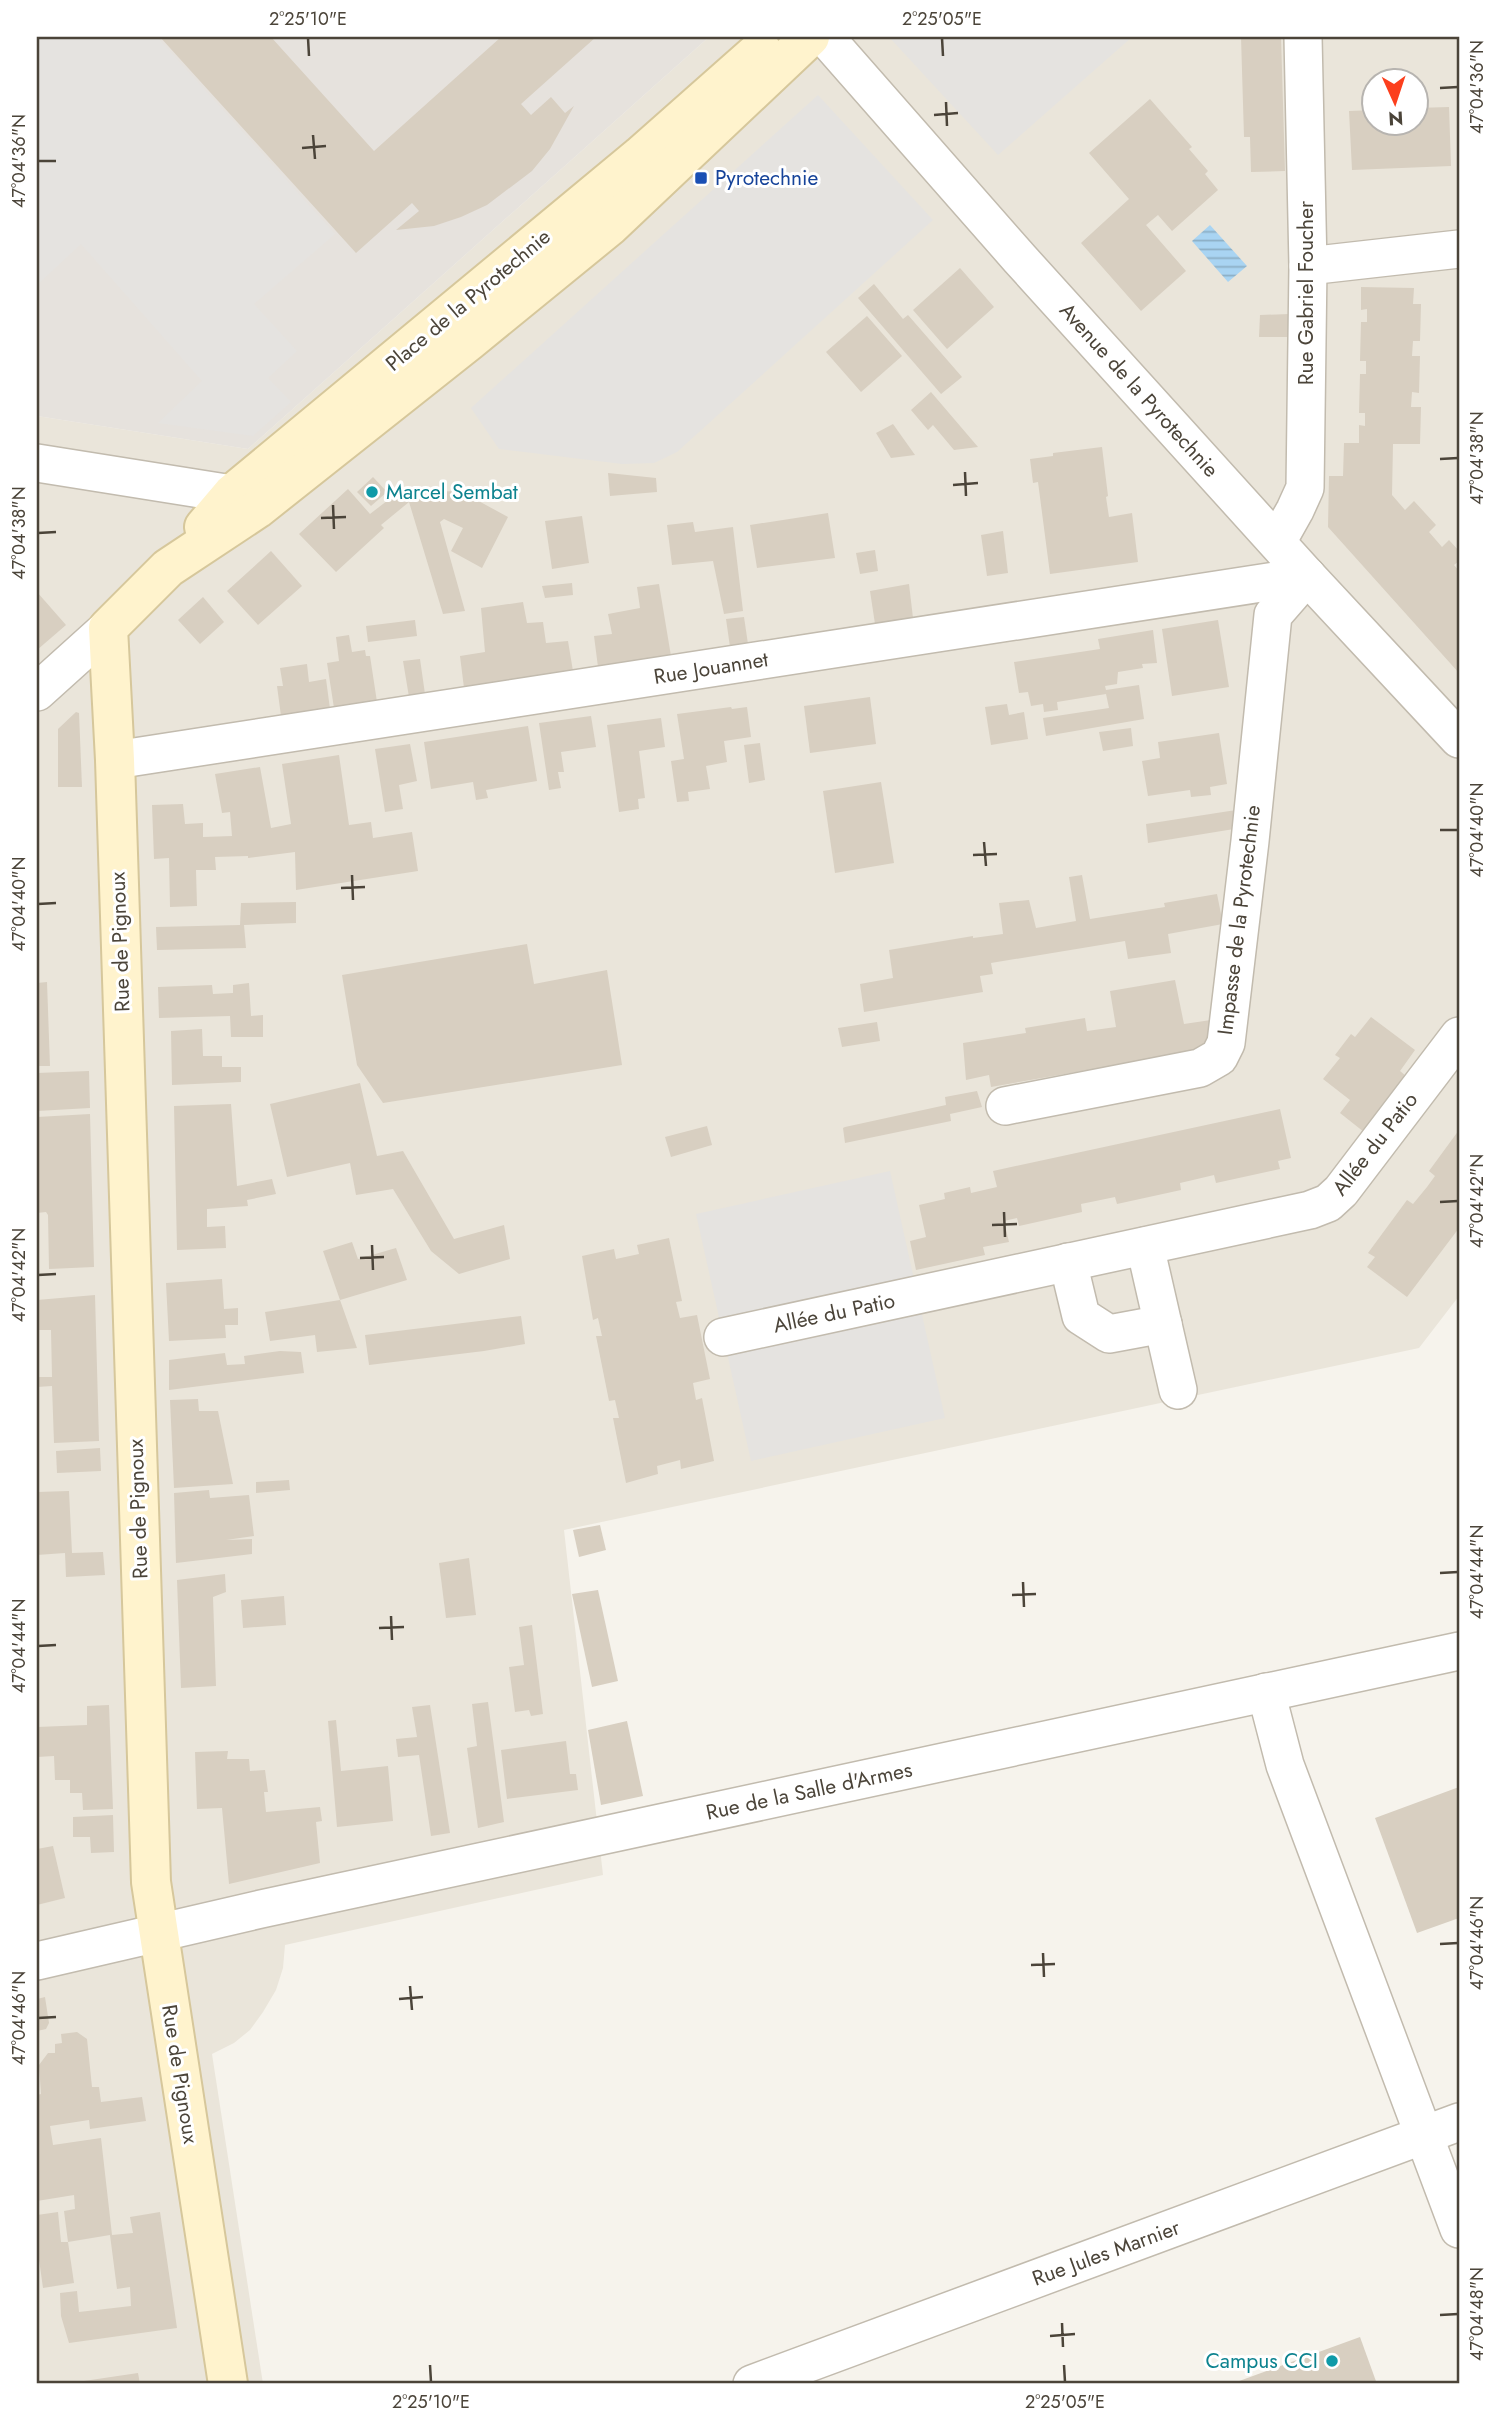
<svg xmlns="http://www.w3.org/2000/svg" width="1496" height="2421" viewBox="0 0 1496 2421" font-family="Jost,sans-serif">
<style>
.residential{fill:#eae5da;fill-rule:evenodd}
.industrial{fill:#e6e2dd}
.parking{fill:#e5e3e0}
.water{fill:url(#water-rules)}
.building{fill:#d8cfc1}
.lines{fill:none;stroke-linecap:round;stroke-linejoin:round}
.street-casing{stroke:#c2bbae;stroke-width:40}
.secondary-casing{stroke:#d6c79b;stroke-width:42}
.street{stroke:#fff;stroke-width:37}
.secondary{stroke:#fff3cd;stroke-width:38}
.ticks{fill:none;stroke:#4b4439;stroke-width:2.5}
.transit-dot{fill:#1a4fb4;stroke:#fff;stroke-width:2.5}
.culture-dot{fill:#0f9aa8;stroke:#fff;stroke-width:2.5}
.labels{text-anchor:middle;stroke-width:6;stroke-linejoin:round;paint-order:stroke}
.transit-label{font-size:21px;fill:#164399;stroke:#fff;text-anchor:start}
.street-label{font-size:21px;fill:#4b4439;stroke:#fff}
.culture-label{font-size:21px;fill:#0d838f;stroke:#fff;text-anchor:start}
.neatline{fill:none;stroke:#4b4439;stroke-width:2.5}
.ticks-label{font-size:18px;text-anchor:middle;fill:#4b4439}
</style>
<defs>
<pattern id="water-rules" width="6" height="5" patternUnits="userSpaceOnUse" patternTransform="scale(1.75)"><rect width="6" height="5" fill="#a9d4f2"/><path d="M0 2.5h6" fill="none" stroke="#8caec5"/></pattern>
</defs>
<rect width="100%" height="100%" fill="#f6f3ec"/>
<!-- residential -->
<path class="residential" d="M709,37h750v1259l-40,52 -855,182 39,345 -318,70 -2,23 -7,22 -13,22 -13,18 -16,13 -22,11 51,330h-226v-1968l211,33zM1374,80h42v42h-42z"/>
<!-- industrial -->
<path class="industrial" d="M37,37h672l-461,412 -211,-33z"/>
<!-- parking -->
<g class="parking">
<path d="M37,37h120l178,197 -81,70 43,47 -29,27 23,24 -38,34 -95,-13 44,-42 -121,-137 -44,41z"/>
<path d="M889,37h243l-134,118z"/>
<path d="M818,95l115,125 -256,232 -23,11 -32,1 -123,-15 -28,-41z"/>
<path d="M890,1171l55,247 -194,43 -55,-247z"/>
</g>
<!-- water -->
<path class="water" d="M1210,225l37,41 -19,16 -36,-41z"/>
<!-- building -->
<g class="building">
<path d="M160,37h111l103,114 127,-114h95l-75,67 10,11 20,-18 14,16 9,-7 -24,43 -18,22 -45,34 -26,12 -27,9 -38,4 23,-19 -7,-8 -56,50z"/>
<path d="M1241,37h40l4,134 -34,1 -1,-35h-6z"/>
<path d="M1150,99l42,48 -3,2 19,22 -3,3 13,16 -46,41 -14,-16 -12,10 40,46 -45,40 -60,-68 48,-44 -40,-46z"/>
<path d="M1449,107l2,59 -99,4 -3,-59 25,-1v12h42v-14z"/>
<path d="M960,268l34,39 -47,42 -34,-39z"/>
<path d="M874,284l29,35 5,-4 54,62 -21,17 -83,-96z"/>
<path d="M1361,287l53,1 -1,16h8l-1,37h-7l-1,15h8l-1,37 -7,-1 -1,15h10l-1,37h-27l-1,51 13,15 9,-9 22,24 -7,7 13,15 7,-7 10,11v10l-5,4 5,6v102l-131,-146 1,-51h14l1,-33h15v-18l6,1v-13h-6l1,-39h6v-13h-6l1,-39h6v-13l-6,1z"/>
<path d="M1289,314l-1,23h-29l1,-22z"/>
<path d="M867,316l35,40 -41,36 -35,-40z"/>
<path d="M931,392l47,55 -24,3 -21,-25 -5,5 -17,-20z"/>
<path d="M893,424l22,31 -24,3 -15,-25z"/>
<path d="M1102,447l6,49 -2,1 3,20 23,-4 6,49 -88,12 -12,-92 -5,1 -3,-24 23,-3v-3z"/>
<path d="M608,473l48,5 1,14 -47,4z"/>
<path d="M373,477l14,15 -16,14 -14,-14z"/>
<path d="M405,487l2,6 49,-2 6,1 46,25 -26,51 -31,-17 12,-23 -19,-9 -4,3 25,89 -22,3 -34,-112 -28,23 3,3 -48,44 -37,-38 49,-45 22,25z"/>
<path d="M828,513l7,45 -78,10 -7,-43z"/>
<path d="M582,516l7,47 -37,6 -7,-48z"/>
<path d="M693,522l2,10 38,-5 10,84 -19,3 -11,-53 -41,4 -5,-40z"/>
<path d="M1003,531l5,42 -21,3 -6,-41z"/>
<path d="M875,550l3,21 -18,3 -4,-21z"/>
<path d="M271,551l31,35 -44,39 -31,-34z"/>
<path d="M572,583l1,12 -28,3 -3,-12z"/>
<path d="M659,584l12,72 -73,11 -4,-31 18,-2 -4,-20 32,-6 -3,-21z"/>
<path d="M909,584l4,34 -38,6 -5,-33z"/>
<path d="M37,592l29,33 -29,25z"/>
<path d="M203,597l21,25 -24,22 -22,-24z"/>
<path d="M523,602l4,21 16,-1 3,21 22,-2 5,30 -109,17 -4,-32 25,-4 -4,-44z"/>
<path d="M744,617l4,27 -18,3 -4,-28z"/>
<path d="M415,620l2,16 -49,6 -2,-16z"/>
<path d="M1218,620l11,67 -57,9 -10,-67z"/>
<path d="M1153,630l4,33 -15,1 1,4 -25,4 -1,12 -12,2 1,4 33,-5 5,34 -98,17 -3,-18 66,-10 -3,-14 -49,8 1,8 -14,2 -1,-8 -12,2 -3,-14 -9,1 -5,-31 86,-13 -2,-10z"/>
<path d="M349,635l3,17 13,-2 1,6h4l7,46 -43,6 -7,-45 12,-2 -3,-24z"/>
<path d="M420,659l5,35 -16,3 -6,-36z"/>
<path d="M307,664l2,18 17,-3 4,30 -49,7 -4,-30h6l-3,-18z"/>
<path d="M870,697l6,47 -66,9 -6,-47z"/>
<path d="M1007,704l2,11 15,-3 4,27 -37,6 -6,-38z"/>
<path d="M731,707l1,2 15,-2 4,30 -27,4 3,21 -21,4 4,23 -22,3 1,9 -12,1 -6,-41 13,-2 -7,-45z"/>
<path d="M76,712l3,1 3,74h-24v-58z"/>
<path d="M591,716l5,31 -35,5 3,20h-6l3,16 -12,2 -10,-67z"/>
<path d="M661,718l4,29 -26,4 6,47 -7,1 1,10 -20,3 -12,-87z"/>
<path d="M528,726l9,55 -51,9 2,8 -12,2 -3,-18 -42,7 -7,-47z"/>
<path d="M1131,728l2,18 -30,5 -4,-19z"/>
<path d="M1219,733l8,51 -17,3 1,8 -20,2 -1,-7 -42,6 -6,-35 18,-3 -2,-16z"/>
<path d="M760,743l5,37 -16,3 -5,-38z"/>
<path d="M410,744l7,37 -18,4 4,24 -18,3 -10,-63z"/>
<path d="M339,755l10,70 22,-3 2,16 39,-6 6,39 -122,19 -1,-38 -47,6v-2l-33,1 1,13h-20l1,36 -27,1 -1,-49 -15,1 -2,-54 31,-1 2,20 18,-1v14l29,-1 -2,-24 -8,1 -7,-39 45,-7 11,61 20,-4 -9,-60z"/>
<path d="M881,782l13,81 -59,10 -12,-82z"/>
<path d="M1236,810l-2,19 -86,14 -2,-19z"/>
<path d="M1082,875l8,44 75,-12 -1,-4 53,-9 6,30 -55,10 3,19 -43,6 -3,-18 -134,22 2,11 -13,2 3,16 -119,20 -4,-28 33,-6 -4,-28 84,-14v2l30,-4 -4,-31 30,-3 7,28 40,-7 -7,-44z"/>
<path d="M296,902v21l-52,2 2,23 -89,2 -1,-23 84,-2 1,-22z"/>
<path d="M527,944l7,40 73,-14 15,95 -239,38 -26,-38 -15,-90z"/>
<path d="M1175,980l9,44 27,-4 -3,29 -217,38 -2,-12 -23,5 -3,-37 63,-10 -1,-5 60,-10 2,13 29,-4 -6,-36z"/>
<path d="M47,982l3,84h-13v-83z"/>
<path d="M249,983l2,33 12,-1v22h-32l-1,-21 -71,2 -1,-31 54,-2 1,9 20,-1v-8z"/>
<path d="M1371,1017l44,33 -15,21 6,5 -42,56 -24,-19 10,-13 -27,-21 17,-21 -5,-3 16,-21 4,3z"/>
<path d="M877,1022l3,19 -38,6 -4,-19z"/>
<path d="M202,1029l1,27h19v11h19v15l-69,3 -1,-54z"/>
<path d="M89,1071l1,37 -53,3v-38z"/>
<path d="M360,1083l17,73 26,-5 51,88 50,-14 6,34 -51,15 -28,-23 -38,-62 -37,6 -6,-32 -63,14 -17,-73z"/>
<path d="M977,1091l5,16 -32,7 1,7 -106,22 -2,-15 2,-1 101,-22 -1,-8z"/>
<path d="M231,1104l6,82 35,-7 4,15 -29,6 1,6 -41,3v18l18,-1 1,22 -49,2 -3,-144z"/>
<path d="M1280,1109l11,49 -13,3 2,8 -64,14 -2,-8 -21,5 -13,3 1,7 -64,14 -2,-7 -34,7 1,8 -63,14 -2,-8 -13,3 5,21 -26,5 2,8 -69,15 -6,-29 16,-4 -7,-32 26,-6 -1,-6 26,-6 1,6 26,-6 -4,-16z"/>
<path d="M90,1114l4,153 -45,2 -1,-54 -2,-3 -9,1v-96z"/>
<path d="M707,1126l5,19 -41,12 -6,-20z"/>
<path d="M1459,1130v98l-52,69 -40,-30 8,-10 -7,-4 39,-53 6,4 14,-17 8,-11 -6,-5z"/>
<path d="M669,1238l13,63 -6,1 4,16 17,-3 13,64 -17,4 3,17 6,-2 12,63 -33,8 -1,-9 -23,6 1,8 -32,9 -13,-65h6l-4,-18 -6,1 -13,-65h6l-4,-18 -5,2 -11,-64 32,-7 2,10 23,-5 -2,-9z"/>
<path d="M352,1242l6,17 38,-11 11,32 -67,20 17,48 -40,4 -2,-17 -45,6 -5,-29 75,-12 -17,-49z"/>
<path d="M222,1279l2,30 14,-1v17h-13l1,13 -57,3 -3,-58z"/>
<path d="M95,1295l4,146 -45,2 -2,-57 -15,1v-10h15l-1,-47h-14v-30z"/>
<path d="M521,1316l4,28 -41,7 -115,14 -4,-30z"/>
<path d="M280,1351l21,1 3,21 -135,17v-30l56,-7 2,12 18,-1 -1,-8z"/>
<path d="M198,1399l1,12h19l15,73 -59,4 -4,-88z"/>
<path d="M100,1448l1,23 -44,2 -1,-22z"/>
<path d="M289,1480l1,10 -34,3v-11z"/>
<path d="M209,1490l1,8 39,-3 5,41 -28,4 26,-1v15l-76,9 -2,-70z"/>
<path d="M69,1491l3,62 31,-1 2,23 -39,2 -1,-24 -28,2v-63z"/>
<path d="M600,1525l6,25 -27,7 -6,-27z"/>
<path d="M469,1558l7,57 -30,3 -7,-55z"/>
<path d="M225,1574l1,18 -13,5 3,89 -35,2 -4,-108z"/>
<path d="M598,1590l20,91 -26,6 -20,-93z"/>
<path d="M284,1596l2,29 -43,3 -2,-28z"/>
<path d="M532,1625l11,89 -12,2 -2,-6 -14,2 -6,-45 15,-2 -5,-38z"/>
<path d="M488,1702l16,120 -26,6 -11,-80 10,-2 -5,-42z"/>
<path d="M109,1705l4,104 -30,1 -1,-17h-12v-13h-15l-1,-24 -17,1v-30l50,-2v-19z"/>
<path d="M430,1705l20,128 -19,3 -12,-81 -21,2 -2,-18 21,-2 -5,-30z"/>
<path d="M336,1720l5,51 47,-5 5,55 -56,6 -9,-106z"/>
<path d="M627,1721l16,75 -42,9 -13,-75z"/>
<path d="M566,1741l4,33h6l2,16 -71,9 -6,-49z"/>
<path d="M228,1751l-1,8h22l1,12 15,-1 3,22h-4l2,20 54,-5 2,14 -6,1 4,41 -91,21 -7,-76 -25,1 -2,-57z"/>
<path d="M1459,1787v131l-42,15 -42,-115z"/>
<path d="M113,1815l1,37 -23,1 -1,-16h-17v-20z"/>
<path d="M53,1846l12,52 -28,7v-56z"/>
<path d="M45,1997l4,26 -3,6 -9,2v-32z"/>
<path d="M77,2032l10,7 5,48h7l2,15 41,-5 4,24 -56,8 -1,-9 -39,6 3,19 48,-7 11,97 21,-2 -3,-16 30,-5 17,116 -108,15 -8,-27 -1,-23 17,-2 2,21 52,-6 -1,-19 -13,2 -7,-54 -42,7 -4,-31 11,-2 -1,-14 -37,6v-106l4,-1 -2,-29 9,-12h7v-9l7,-1 -1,-9z"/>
<path d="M58,2212l3,30h7l6,41 -31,5 -6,-43v-30z"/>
<path d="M1360,2337l17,47h-146z"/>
<path d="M138,2373l2,11h-55l-1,-3z"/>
</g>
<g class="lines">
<!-- street casing -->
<g class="street-casing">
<g id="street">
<path d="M825,37l195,222 287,317 152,163"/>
<path d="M1308,266l151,-17"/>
<path d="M37,463l195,31 22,13"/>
<path d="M1277,542l18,-32 10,-22 3,-222 -5,-229"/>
<path d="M37,692l71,-64"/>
<path d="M115,760l1192,-184"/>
<path d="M1005,1106l195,-38 19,-11 7,-14 24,-202 23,-226 34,-39"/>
<path d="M1145,1246l33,144"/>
<path d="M1068,1262l13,54 28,18 54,-10"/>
<path d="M723,1337l587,-127 18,-7 13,-12 118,-155"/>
<path d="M1266,1692l19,73 174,464"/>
<path d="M37,1961l224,-52 1198,-258"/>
<path d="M752,2384l707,-262"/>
</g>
</g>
<!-- secondary casing -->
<g class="secondary-casing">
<g id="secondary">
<path d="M204,527l28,-33 408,-338 121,-107"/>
<path d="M228,2384l-77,-502 -36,-1122 -7,-132 60,-60 89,-59 212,-168 141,-115 200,-189"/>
</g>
</g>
<!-- street -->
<use href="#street" class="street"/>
<!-- secondary -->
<use href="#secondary" class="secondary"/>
</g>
<!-- ticks -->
<path class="ticks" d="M308,38l1,18M942,38l1,18M1440,88l18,-1M946,102l1,24M934,115l24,-2M313,135l2,24M302,148l24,-2M38,161h18M1440,459l18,-1M965,472l1,24M953,485l25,-2M333,505l1,24M321,518l25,-1M38,533l18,-1M1440,830h18M984,842l2,24M973,855l24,-1M352,875l1,25M341,888l24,-1M38,904l18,-1M1440,1202l18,-1M1004,1212l1,25M992,1225l25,-1M372,1245l1,25M360,1258l24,-1M38,1275l18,-1M1440,1573l18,-1M1023,1582l1,25M1012,1595l24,-1M391,1616l1,24M379,1628l25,-1M38,1646l18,-1M1440,1944l18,-1M1043,1953l1,24M1031,1965l24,-1M410,1986l2,24M399,1999l24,-2M38,2018l18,-1M1440,2315l18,-1M1062,2323l1,24M1050,2336l25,-2M430,2365l1,17M1064,2365l1,17"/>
<!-- markers -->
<rect class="transit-dot" x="694" y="171" width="14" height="14" rx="3.5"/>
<g class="culture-dot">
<circle cx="372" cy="492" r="7"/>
<circle cx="1332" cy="2361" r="7"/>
</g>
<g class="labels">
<!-- transit labels -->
<g class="transit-label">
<text x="715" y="185">Pyrotechnie</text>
</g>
<!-- street labels -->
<g class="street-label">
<text transform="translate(1306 293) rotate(-90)" y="7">Rue Gabriel Foucher</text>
<text transform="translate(468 300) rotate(-40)" y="7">Place de la Pyrotechnie</text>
<text transform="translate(1139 390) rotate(48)" y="7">Avenue de la Pyrotechnie</text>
<text transform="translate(711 668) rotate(-9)" y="7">Rue Jouannet</text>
<text transform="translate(1239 920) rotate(-83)" y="7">Impasse de la Pyrotechnie</text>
<text transform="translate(120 942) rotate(-92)" y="7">Rue de Pignoux</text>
<text transform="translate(1375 1144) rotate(-52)" y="7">Allée du Patio</text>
<text transform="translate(834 1313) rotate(-12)" y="7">Allée du Patio</text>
<text transform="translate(138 1509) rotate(-92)" y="7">Rue de Pignoux</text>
<text transform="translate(809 1791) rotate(-12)" y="7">Rue de la Salle d'Armes</text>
<text transform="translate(180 2074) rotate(81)" y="7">Rue de Pignoux</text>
<text transform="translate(1106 2253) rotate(-20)" y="7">Rue Jules Marnier</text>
</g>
<!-- culture labels -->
<g class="culture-label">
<text x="386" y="499">Marcel Sembat</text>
<text x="1318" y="2368" text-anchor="end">Campus CCI</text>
</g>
</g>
<!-- border -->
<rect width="1496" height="2421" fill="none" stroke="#ffffff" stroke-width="77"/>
<!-- north arrow -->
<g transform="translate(1395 102) rotate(177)"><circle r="33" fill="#ffffff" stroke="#b7b4b0" stroke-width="2"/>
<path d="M0-5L12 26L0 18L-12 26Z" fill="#fc3f1d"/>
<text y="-10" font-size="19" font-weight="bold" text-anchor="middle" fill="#4b4439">N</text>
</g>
<rect x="38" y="38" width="1420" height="2344" class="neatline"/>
<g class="ticks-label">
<text x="308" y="25">2°25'10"E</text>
<text x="942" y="25">2°25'05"E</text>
<text transform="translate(1477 87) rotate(-90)" y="6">47°04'36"N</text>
<text transform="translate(19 161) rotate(-90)" y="6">47°04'36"N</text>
<text transform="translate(1477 458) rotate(-90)" y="6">47°04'38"N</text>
<text transform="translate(19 533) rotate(-90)" y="6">47°04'38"N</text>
<text transform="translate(1477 830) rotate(-90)" y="6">47°04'40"N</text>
<text transform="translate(19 904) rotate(-90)" y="6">47°04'40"N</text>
<text transform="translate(1477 1201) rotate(-90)" y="6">47°04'42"N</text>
<text transform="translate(19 1275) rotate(-90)" y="6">47°04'42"N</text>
<text transform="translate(1477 1572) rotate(-90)" y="6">47°04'44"N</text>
<text transform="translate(19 1646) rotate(-90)" y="6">47°04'44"N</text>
<text transform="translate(1477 1943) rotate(-90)" y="6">47°04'46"N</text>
<text transform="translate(19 2018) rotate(-90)" y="6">47°04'46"N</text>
<text transform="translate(1477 2314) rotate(-90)" y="6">47°04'48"N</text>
<text x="431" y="2408">2°25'10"E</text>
<text x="1065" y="2408">2°25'05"E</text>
</g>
</svg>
